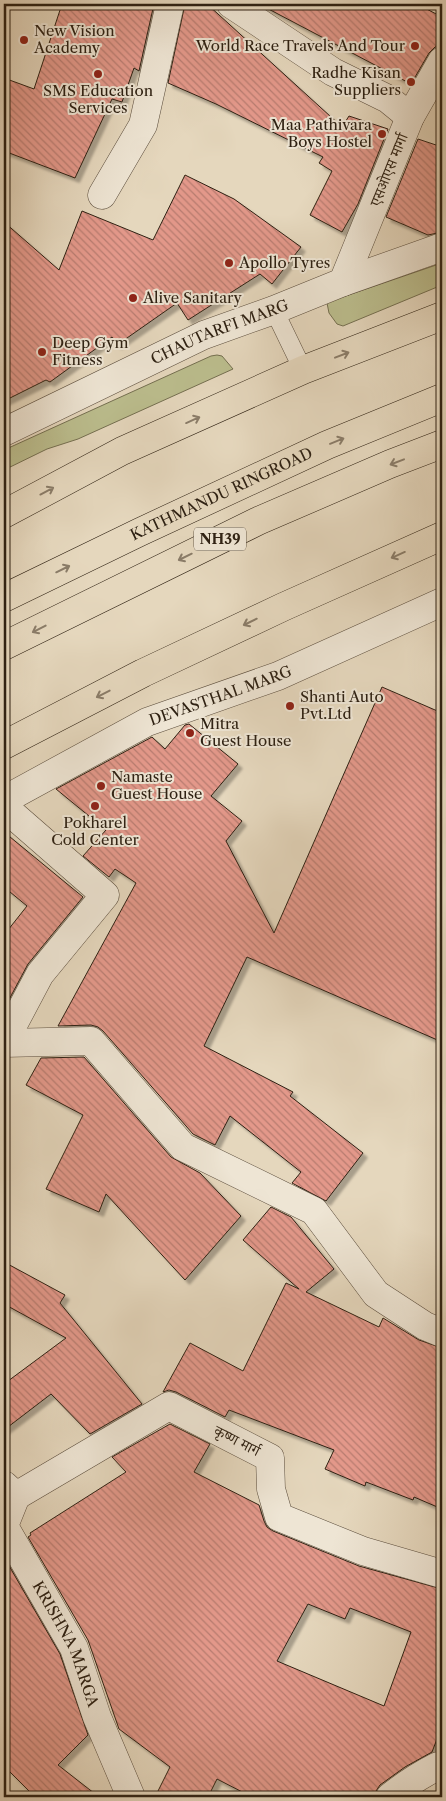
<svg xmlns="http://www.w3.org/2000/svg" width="446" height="1801" viewBox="0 0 446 1801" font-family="'Libre Caslon Text','Noto Serif Devanagari',serif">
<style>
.green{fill:#bbbd8d;stroke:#746f50}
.building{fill:url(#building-back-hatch);stroke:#2e2113;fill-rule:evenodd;filter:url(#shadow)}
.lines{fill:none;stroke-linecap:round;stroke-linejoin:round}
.lane-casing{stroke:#5c4e3e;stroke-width:19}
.street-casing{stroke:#5c4e3e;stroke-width:29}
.primary-casing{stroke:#2e2113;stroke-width:29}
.highway-casing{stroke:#2e2113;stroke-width:29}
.lane{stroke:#eee5d4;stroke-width:18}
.street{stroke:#eee5d4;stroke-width:28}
.primary{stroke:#e5d7bd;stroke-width:28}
.highway{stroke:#e5d7bd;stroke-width:28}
.oneway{stroke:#8a7c68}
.poi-dot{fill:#8f2418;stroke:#eee5d4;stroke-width:2}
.labels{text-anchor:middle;stroke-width:4;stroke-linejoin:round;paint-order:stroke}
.shield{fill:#eee5d4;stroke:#685c4d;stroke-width:1}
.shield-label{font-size:14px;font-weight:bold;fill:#2e2113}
.poi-label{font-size:15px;fill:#2e2113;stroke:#eee5d4;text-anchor:start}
.street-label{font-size:15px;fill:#2e2113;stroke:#eee5d4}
</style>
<defs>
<pattern id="building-back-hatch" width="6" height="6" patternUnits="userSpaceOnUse" patternTransform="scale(1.25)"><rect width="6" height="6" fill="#e3988a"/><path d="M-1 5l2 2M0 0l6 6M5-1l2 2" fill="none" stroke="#b87c70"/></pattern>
<filter id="shadow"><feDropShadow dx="4.5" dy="4.5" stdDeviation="1" flood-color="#0004"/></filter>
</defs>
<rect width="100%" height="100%" fill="#e5d7bd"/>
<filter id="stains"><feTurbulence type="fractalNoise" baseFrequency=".004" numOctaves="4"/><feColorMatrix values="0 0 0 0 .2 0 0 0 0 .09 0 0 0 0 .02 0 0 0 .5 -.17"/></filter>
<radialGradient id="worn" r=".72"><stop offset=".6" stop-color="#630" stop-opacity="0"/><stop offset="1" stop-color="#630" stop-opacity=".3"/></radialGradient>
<!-- green -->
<g class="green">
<path d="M442,263v22l-99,41 -6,-2 -8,-11 -2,-10 4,-2z"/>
<path d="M217,355l5,1 11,13 -155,70 -31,10 -43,21v-20l207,-94z"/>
</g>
<!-- building -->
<g class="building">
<path d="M62,4h92l-15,67 -5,-3 -12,34 -10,-3 -37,79 -71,-27v-73l30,11z"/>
<path d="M185,4h22l135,123 7,-11 39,13 -30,75 -16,28 -32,-17 22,-44 -13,-8 4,-6 -107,-53 -48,-21z"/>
<path d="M259,4h158l25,13v28l-7,2 -6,6 -18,31z"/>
<path d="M418,139l24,8v85l-14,3 -42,-18z"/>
<path d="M185,175l49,24 67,48 -29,37 -12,-10 -72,46 -11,-17 -60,42 -5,-8 -62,45 -4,-2 -42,21v-179l55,48 23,-59 71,29z"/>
<path d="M382,687l60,26v329l-195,-85 -43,89 89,46 -3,4 73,57 -37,48 -34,-18 9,-11 -71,-56 -15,29 -22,-11 -90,-103 -5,-4 -7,-2 -33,1 78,-143 -21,-14 -6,8 -26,-21 23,-26 -50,-41 96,-52 13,12 20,-24 4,-1 49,40 -27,32 31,25 -16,20 48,92z"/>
<path d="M4,832l79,65 -55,67 -24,45v-74l23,-29 -23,-19z"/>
<path d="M84,1057l87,100 29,16 41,43 -56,64 -79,-86 -7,18 -53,-23 37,-74 -57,-30 15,-27z"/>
<path d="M271,1207l20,10 43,52 -28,23 73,35 4,-9 36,22 23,8v161l-28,-12 -1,3 -47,-18 -1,4 -40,-17 9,-19 -105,-40 -4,7 -49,-25 -7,-2 -6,2 27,-49 53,28 43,-88 13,6 -56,-49z"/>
<path d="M4,1262l61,33 -5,8 82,101 -52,30 -39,-40 -47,36v-46l62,-46 -62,-34z"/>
<path d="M170,1424l40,20 -16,28 65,33 5,16 3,6 6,4 86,35 83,23v137l-10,26 -27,15 -25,18 -4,6 -1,6h-123l-35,-18 -9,18h-53l15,-30 -51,-38 -31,-89 -60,-103 3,-2 -1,-2 96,-61 -14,-15zM308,1604l37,15 5,-11 61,24 -27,74 -107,-45z"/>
<path d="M4,1557l56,97 28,81 -30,30 41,32h-64l-31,-31z"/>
</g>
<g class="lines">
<!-- lane casing -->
<g class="lane-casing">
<path id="lane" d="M274,310l29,60"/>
</g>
<!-- street casing -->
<g class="street-casing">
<g id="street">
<path d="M231,4l102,68 55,27 22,18"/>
<path d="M102,195l41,-70 27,-121"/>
<path d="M343,282l67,-165 32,-56"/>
<path id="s1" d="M4,432l200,-97 70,-25 69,-28 99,-35"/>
<path id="s2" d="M4,800l143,-78 131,-46 164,-74"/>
<path d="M4,807l101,88 -65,79 -36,68"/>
<path d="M4,1043l87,-2 92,106 131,64 62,83 49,32 17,7"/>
<path d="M4,1485l12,11 153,-90 101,52 1,31 8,28 84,34 79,23"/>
<path id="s3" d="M16,1496l-12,30 70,122 23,69 34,80"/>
<path d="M390,1797c15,-12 30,-22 48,-31l4,2"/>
</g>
</g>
<!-- primary casing -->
<g class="primary-casing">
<g id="primary">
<path d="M4,514l118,-63 181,-81 139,-54"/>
<path d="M4,745l139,-72 140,-66 159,-71"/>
</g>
</g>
<!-- highway casing -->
<g class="highway-casing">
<g id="highway">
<path id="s4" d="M4,598l136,-66 187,-87 115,-47"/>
<path d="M4,646l254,-125 132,-57 52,-20"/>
</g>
</g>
<!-- lane -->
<use href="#lane" class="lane"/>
<!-- street -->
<use href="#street" class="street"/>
<!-- primary -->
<use href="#primary" class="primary"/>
<!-- highway -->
<use href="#highway" class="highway"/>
</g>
<!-- one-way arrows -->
<defs><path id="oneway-shaft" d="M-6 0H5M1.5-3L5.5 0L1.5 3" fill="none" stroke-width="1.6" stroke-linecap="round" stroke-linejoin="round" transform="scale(1.25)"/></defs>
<g class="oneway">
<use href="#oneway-shaft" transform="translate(342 355) rotate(-21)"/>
<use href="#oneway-shaft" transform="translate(193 420) rotate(-24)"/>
<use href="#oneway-shaft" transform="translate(337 441) rotate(-22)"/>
<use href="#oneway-shaft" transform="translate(397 462) rotate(159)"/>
<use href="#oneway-shaft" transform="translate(47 491) rotate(-28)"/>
<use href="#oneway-shaft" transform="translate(398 555) rotate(156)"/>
<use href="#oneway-shaft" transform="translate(185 557) rotate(154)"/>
<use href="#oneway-shaft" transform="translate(63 569) rotate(-26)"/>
<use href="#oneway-shaft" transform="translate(250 622) rotate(154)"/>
<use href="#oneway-shaft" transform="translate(39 629) rotate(153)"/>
<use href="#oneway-shaft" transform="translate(103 694) rotate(153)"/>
</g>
<!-- markers -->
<g class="poi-dot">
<circle cx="24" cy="40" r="5"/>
<circle cx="415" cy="46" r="5"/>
<circle cx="98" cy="74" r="5"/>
<circle cx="411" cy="82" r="5"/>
<circle cx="382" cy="134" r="5"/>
<circle cx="229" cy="263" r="5"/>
<circle cx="133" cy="298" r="5"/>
<circle cx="42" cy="352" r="5"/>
<circle cx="290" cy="706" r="5"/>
<circle cx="190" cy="733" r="5"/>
<circle cx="101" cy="786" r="5"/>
<circle cx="95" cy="806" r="5"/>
</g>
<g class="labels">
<!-- shield labels -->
<rect class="shield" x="194" y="527.5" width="52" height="23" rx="4"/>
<g class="shield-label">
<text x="220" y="544">NH39</text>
</g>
<!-- poi labels -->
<g class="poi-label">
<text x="34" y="36">New Vision<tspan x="34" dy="17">Academy</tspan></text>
<text x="405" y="51" text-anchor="end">World Race Travels And Tour</text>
<text x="401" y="78" text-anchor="end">Radhe Kisan<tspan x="401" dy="17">Suppliers</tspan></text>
<text x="98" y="96" text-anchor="middle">SMS Education<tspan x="98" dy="17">Services</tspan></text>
<text x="372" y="130" text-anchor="end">Maa Pathivara<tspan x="372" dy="17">Boys Hostel</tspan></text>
<text x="239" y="268">Apollo Tyres</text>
<text x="143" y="303">Alive Sanitary</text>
<text x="52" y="348">Deep Gym<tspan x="52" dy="17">Fitness</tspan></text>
<text x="300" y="702">Shanti Auto<tspan x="300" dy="17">Pvt.Ltd</tspan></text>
<text x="200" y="729">Mitra<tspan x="200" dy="17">Guest House</tspan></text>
<text x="111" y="782">Namaste<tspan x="111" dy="17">Guest House</tspan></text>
<text x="95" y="828" text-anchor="middle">Pokharel<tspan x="95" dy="17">Cold Center</tspan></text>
</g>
<!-- street labels -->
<g class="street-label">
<text transform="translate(389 170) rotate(-68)" y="5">एसओएस मार्गा</text>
<text dy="5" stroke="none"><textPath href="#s1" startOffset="238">CHAUTARFI MARG</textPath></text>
<text dy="5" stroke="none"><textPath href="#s4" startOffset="241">KATHMANDU RINGROAD</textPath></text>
<text dy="5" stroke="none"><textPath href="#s2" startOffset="241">DEVASTHAL MARG</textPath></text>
<text transform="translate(237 1441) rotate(27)" y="5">कृष्ण मार्ग</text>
<text dy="5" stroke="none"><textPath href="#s3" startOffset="166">KRISHNA MARGA</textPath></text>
</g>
</g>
<!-- margin -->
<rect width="446" height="1801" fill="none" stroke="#e5d7bd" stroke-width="20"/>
<rect x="5" y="5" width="436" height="1791" fill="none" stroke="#2e2113" stroke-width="2.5"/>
<rect x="10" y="10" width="426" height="1781" fill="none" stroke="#2e2113"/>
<rect width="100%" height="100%" filter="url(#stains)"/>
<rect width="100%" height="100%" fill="url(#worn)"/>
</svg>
